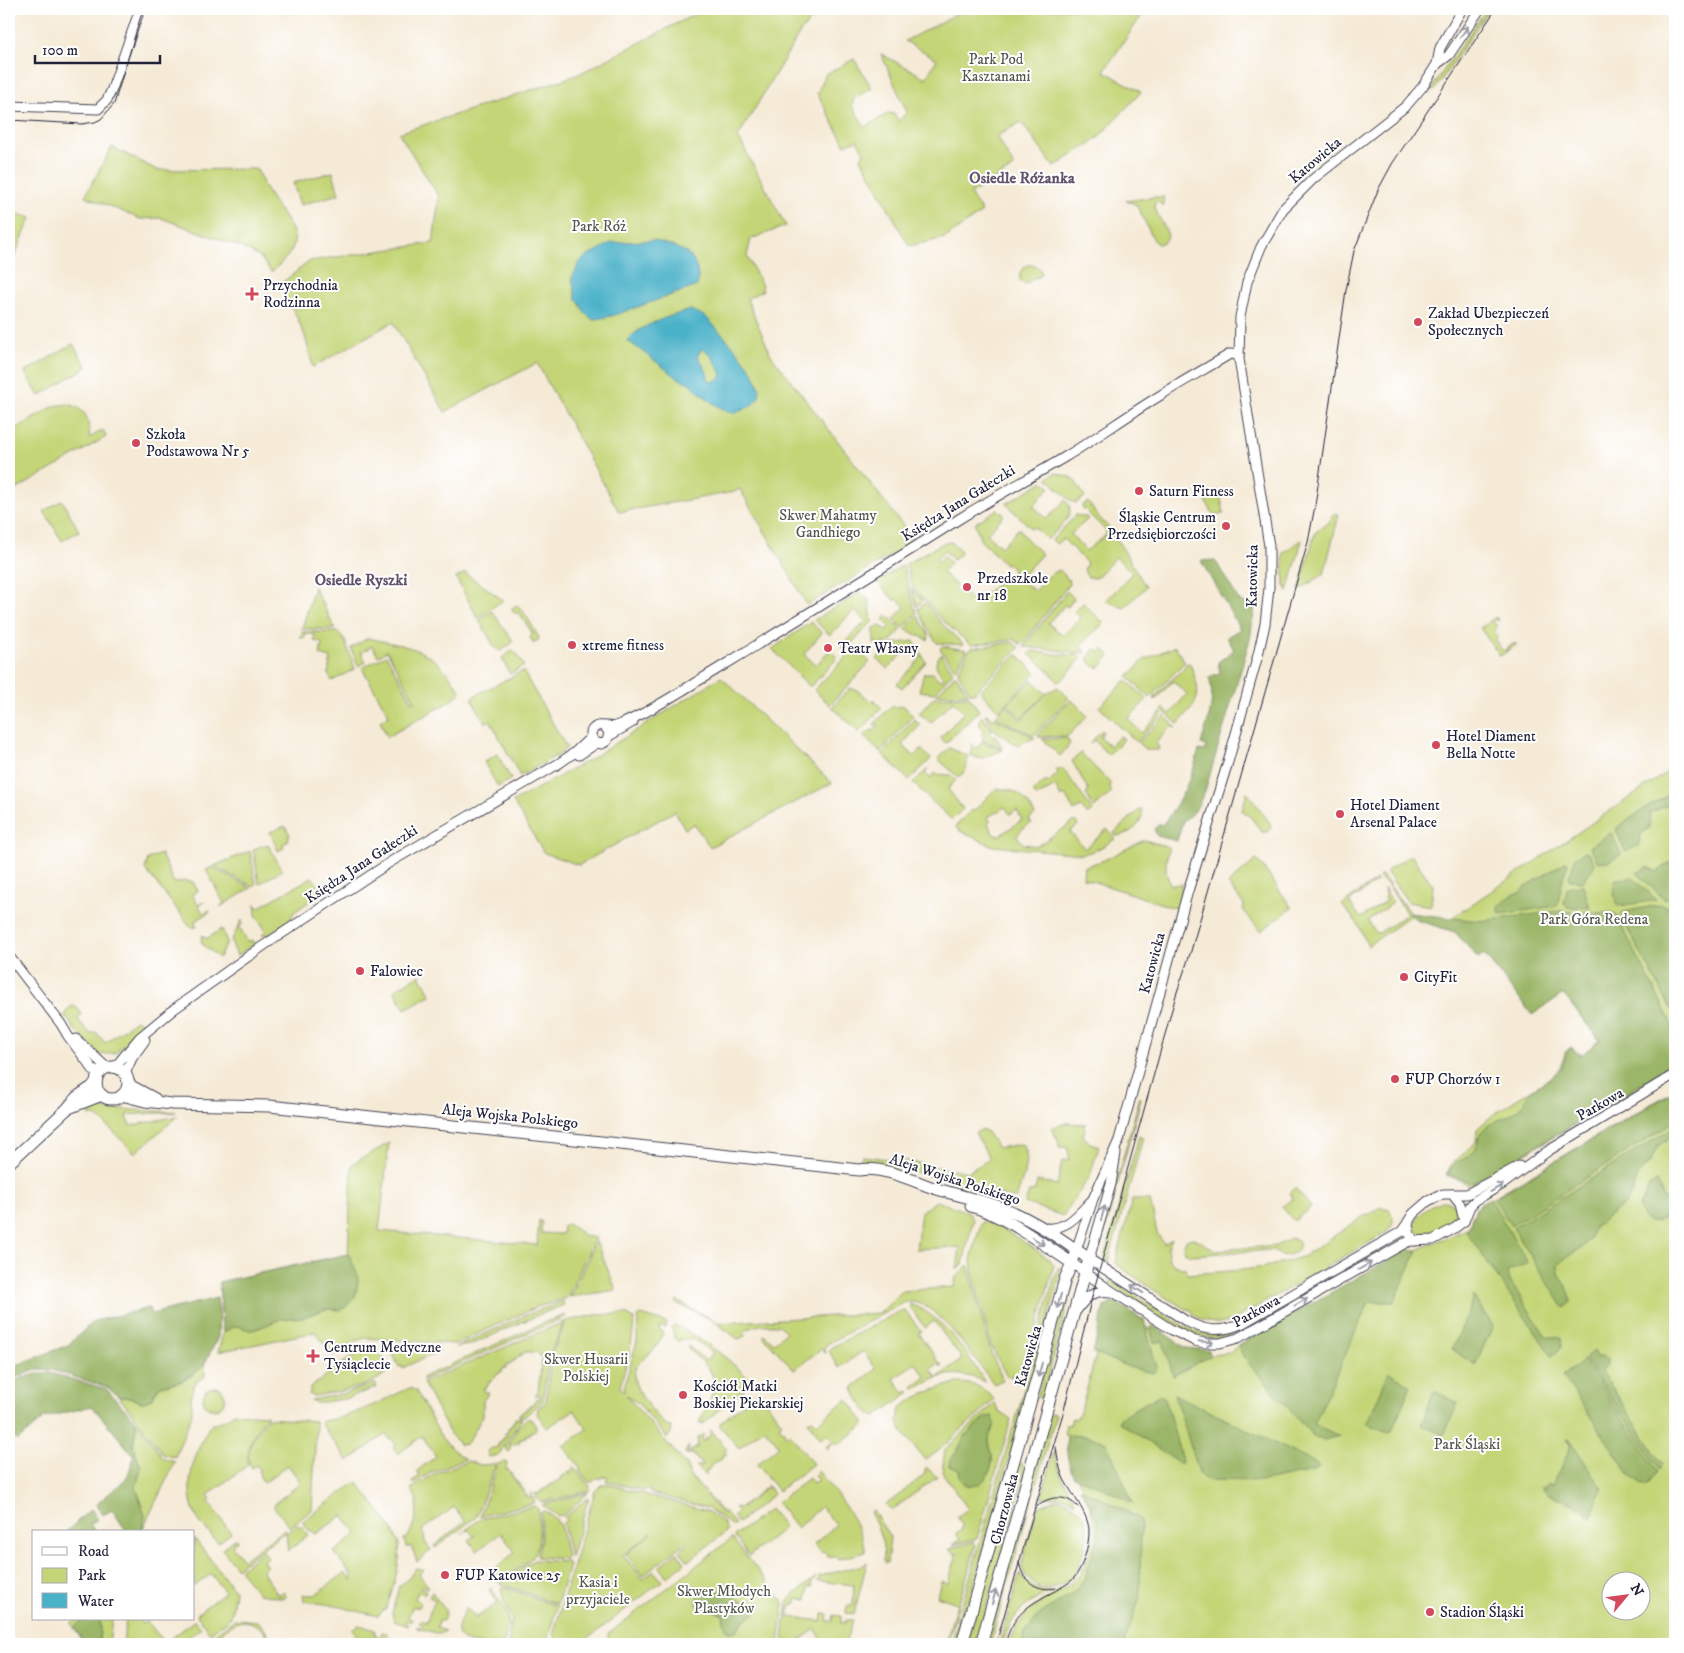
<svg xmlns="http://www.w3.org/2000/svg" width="1684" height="1653" viewBox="0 0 1684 1653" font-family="'IM FELL DW Pica',serif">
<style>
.green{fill:#c4d577;stroke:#737c59;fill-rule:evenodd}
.forest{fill:#9bb668;stroke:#5e6c52}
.water{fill:#49b1c8;stroke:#366a82;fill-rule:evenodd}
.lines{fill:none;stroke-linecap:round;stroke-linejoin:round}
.minor-casing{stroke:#424052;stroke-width:11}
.major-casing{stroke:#424052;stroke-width:13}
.minor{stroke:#fff;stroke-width:9}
.major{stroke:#fff;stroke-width:11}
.tram{stroke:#22223b;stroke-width:1}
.oneway{stroke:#9c9ca7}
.poi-dot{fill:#d1495b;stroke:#fff;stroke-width:2}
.labels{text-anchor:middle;stroke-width:4;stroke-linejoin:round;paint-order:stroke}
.park-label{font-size:15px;fill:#53584d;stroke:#fff}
.street-label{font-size:15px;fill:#22223b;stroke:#fff}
.poi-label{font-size:15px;fill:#22223b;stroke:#fff;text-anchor:start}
.neighbourhood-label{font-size:16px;font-weight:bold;fill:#64536d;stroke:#fff}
</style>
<rect width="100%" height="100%" fill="#fff"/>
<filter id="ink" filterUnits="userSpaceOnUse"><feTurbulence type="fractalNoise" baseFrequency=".02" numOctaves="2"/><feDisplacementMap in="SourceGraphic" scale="10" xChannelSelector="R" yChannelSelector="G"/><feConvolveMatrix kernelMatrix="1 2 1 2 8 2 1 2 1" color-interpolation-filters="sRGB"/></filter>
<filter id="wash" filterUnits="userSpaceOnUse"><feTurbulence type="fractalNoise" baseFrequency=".0096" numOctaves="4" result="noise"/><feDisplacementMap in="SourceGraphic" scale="20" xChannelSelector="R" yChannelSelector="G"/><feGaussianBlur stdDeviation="1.12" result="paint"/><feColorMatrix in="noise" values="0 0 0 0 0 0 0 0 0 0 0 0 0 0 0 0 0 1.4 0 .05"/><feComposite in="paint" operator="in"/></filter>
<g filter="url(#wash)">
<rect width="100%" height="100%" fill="#f5ead6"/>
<!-- green -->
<g class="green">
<path d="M705,9h115l-7,8 -1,4 -2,-1 -11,14 -61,103 48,89 -35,13 -4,17 15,30 -1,1 2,3 -16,9 24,56 141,182 -3,8 -102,60 -67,-116 -6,3 -115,20 -82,-149 -92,49 -52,-90 -80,45 -8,-31 -9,-21 -17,-30 31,-24 123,-18 6,-46 -40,-64 178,-58z"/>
<path d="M956,9h190l-42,62 37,21 -43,46 -44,29 -33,-45 -24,14 17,31 -44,27 12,18 -37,26 -36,8 -48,-88 3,-5 -7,-13 -12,5 -28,-52 9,-19 28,-15 18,29 -18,10 -2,8 13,21 24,-14 5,1 5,7 8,-9 -26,-58 45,24 11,-19 -32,-18 53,-28z"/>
<path d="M1486,9h3l-55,82 -3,-2z"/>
<path d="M112,147l45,23 100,-1c4,10 8,21 14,29 22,34 39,42 0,74l-10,-14 -18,-10 -82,-30 -21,1 -55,-23z"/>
<path d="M333,172l6,22 -39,11 -7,-22z"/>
<path d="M1154,197h10l-1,3v6l-6,-5 -2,2 -1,4 14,28c-1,6 -5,8 -10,9l-3,-2 -18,-36 -4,-3 -7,-2z"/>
<path d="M9,211l22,7 -22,51z"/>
<path d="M1028,265c7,0 13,2 13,9l-2,3 -6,1 -5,5 -4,1 -3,-2c-3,-8 0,-14 7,-17z"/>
<path d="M73,344l14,23 -48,29 -14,-24z"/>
<path d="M67,404c19,4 24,17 22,34l14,-8 3,7 -97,57v-61l45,-27z"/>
<path d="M1056,473l17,5 12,19 -9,6 -5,-2 -24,-23z"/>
<path d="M1043,481l7,6 -17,19 14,13 18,-19c15,14 -8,29 -18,40l-13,-13 -2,2 -26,-25z"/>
<path d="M1219,491l5,22 -10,2 -10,-17z"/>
<path d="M62,500l17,31 -17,10 -18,-30z"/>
<path d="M1088,502l8,12 16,17 34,56 -22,21 -18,-7 26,-28 -16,-16 -20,21 -8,-1 -4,-7 3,-7 -24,-24 -7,5 -4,-4 24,-25 13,3 -18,16 15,17 20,-16v-4l-25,-25z"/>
<path d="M998,509l6,6 -17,19 14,13 17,-18h2l4,7 18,18 -22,24 14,13 18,-18 8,-3 8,9 1,5 -46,59 -3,1 -7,-6 -2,2 -40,5 -28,-24 -14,-17 -16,-15 -7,-25 37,-21 8,-1 11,10 -9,8 -8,-9 -9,9 3,2 5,-6 7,7 -9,9 15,14 -3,3 6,5 3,-2 12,11 25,-22 2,1 12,-12 -6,-7 -3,1 -24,-23 -6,-18z"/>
<path d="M1333,514h6l-15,60 -25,16 16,-57 16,-13z"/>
<path d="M1302,540l-14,51 -4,-7 -1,-31z"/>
<path d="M903,565l11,41 3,7 -13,15 -10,-9 11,-12 -8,-8 -2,2 -18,-19z"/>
<path d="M465,573l38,27 -25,18 -22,-40z"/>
<path d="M314,587l20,40 2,2h-34z"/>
<path d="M912,590l11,10 -6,7 2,2 6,-7 17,22 21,20v1l-26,-2c-11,-17 -20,-33 -25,-53z"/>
<path d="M1067,591l7,7 -6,9 -3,-2 -17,18 15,13 17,-18 -6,-6 9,-9 21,20 -24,22 6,8 -62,-6 1,-3z"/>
<path d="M860,592l9,8 3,22 -27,28 -3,-4 24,-25 -12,-11 -24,25 -16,-15z"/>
<path d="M517,605l9,10 12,21 1,3 -4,4h-2l-3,-6 3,-3 -14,-21h-5l-2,-2v-3z"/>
<path d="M492,611l21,30 -1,2 -11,8 -6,-3 -16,-28z"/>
<path d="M886,615l16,14 -13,14 -15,1v-16l6,-2 7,4 3,-3 -6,-7z"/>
<path d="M918,616l11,19 -1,5 -23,-11z"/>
<path d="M1496,617l3,4 -3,-2 -3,2 4,6 -3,4 4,6 -3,3 8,11 10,-7h4l-8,6 -1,-2v3l-8,5 -20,-28 2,-1 2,2 -2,-2z"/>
<path d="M811,622l11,11 -18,21 12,11 14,-15 6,6 -1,5 -25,26 -38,-38z"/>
<path d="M302,632h36l7,9 10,28 -23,12 -4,-7 3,-16 -11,-3 2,-12 -8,-2 1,-6 -8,-2 -2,4 -4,1z"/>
<path d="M368,638c16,4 39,7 53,14 18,8 30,24 40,40l-12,10 -62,35 -7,-16 9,-6 -27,-47 24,-13 27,47 2,-1 -28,-50 -9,5 -6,-10 -11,7 5,9 -8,4 -7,-18z"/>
<path d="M914,641l12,21 -24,26 -5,-4 24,-26 -12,-11 -21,22 -11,-10 14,-15z"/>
<path d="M1013,642l6,6 -45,45h-4l-12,-21 11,-22 3,-2z"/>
<path d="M942,646l25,4 -11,19h-1l-15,-20z"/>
<path d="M1175,646l10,16 -35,36 -22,-21 16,-17z"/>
<path d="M1095,648l5,4 4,-3 6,7 -11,12c-6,-2 -10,-5 -11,-11z"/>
<path d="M853,650h4l13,12 -40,43 -16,-15z"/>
<path d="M514,651l2,2 8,13 -14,8 -8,-16 8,-6z"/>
<path d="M1032,651l23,3 24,1 3,3 -21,23h-4l-6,-8 -22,-19z"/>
<path d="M941,654l12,18 -19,21 -15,-2 5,-18h9l7,8 4,-3c-7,-9 -12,-14 -3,-24z"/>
<path d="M1017,654l19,19 -37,38 -19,-20z"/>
<path d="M1187,663l3,1c13,32 10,36 -12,60l-16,-14 2,-2 6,6 17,-20 -14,-13 -18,19 -1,-3 29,-28z"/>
<path d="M523,671l44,77 -9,7 -38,21 -30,-56 -5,3 -13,-24 2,-3z"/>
<path d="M954,675l3,1 11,18h-31z"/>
<path d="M721,677l111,106 -122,64 -16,-23 -9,5 -10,-18 -96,54 -35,-12 -31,-51 76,-42z"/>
<path d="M1032,680l14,14 -25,24 -14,-14z"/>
<path d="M1126,680l21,19 -19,20 14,14 19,-21 2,2 -26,28 -38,-35z"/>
<path d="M1058,687l10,10v2l-33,35 -2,1 -38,-18 11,-12 15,15 26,-27z"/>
<path d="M850,688l8,3 13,11 2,-3 9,9 -23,24 -27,-25z"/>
<path d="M969,696l10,15 -33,32 -6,-5 24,-26 -11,-11 -22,22 -12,-10 15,-16z"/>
<path d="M1072,700l15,16 -19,20 -30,1v-3l31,-33z"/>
<path d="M904,706l9,10 -33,36 -17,-16 5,-5 1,1 3,-2 2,1 5,-6 -2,-1 -2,2 -1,-2 16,-17z"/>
<path d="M985,714l49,23 1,1 -18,7 -24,-16z"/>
<path d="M982,716l10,14 -3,3 4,4 2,-3 7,14 -20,-8 2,-3 -3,-3 3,-4c-4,-4 -7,-8 -2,-14z"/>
<path d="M1165,716l11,11 -1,1 -4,-2 -15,17 3,5 -1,2h-12l-8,-7z"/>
<path d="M914,719l6,6 -18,20 12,11 7,-7 10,10 -22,21 -27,-26z"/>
<path d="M1102,730l1,2 -3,5 10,9 10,-10 4,3 -16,16 -14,-15 -5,4z"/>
<path d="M1067,738l3,6 -10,12 -18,-17z"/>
<path d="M982,742l21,8 -23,9 -10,-4 2,-11 4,4z"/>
<path d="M949,748l19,8 -3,15 -5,5h-3l-19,-17z"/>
<path d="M1081,753l29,30 -1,6 3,3 -18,16 -8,-14 3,-3 -17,-30z"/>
<path d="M497,754l14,25 -13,8 -14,-25z"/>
<path d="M1675,767v297l-35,23 -169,98 -25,-10 5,-10 25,-23 1,-13 18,-16 55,-35c9,-8 13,-15 15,-26l6,-5 7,6 5,1 16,-14 -36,-46 -21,14 -33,-52 -65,-33z"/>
<path d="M928,769l-3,4 5,5 4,-4 17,1 5,5 -8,9 15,20 -11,11 -39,-37z"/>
<path d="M1055,769h8l4,5 26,37 -5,4 -7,-8 -7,4 -9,-16 -4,2 -6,-11 -18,11 -4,-5 13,-11 2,2 10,-10z"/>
<path d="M998,789c20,-1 28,10 37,26l-6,4 2,4 -9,6 -5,7 6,8 14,2 38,-25 3,4 -8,7 15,17 22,-20 8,10c-10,7 -20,12 -32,15l-90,-8 -35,-16 -2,-4 14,-15 5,-1 18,-19zM1005,807l5,7 7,-4 5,10 -23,16 -6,-2 -5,-11 2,-2 -2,-4z"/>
<path d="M1247,792l23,31 1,6 -4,3h-5l-13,-17 -7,-4z"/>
<path d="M1141,808c5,15 -11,27 -25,28l-2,-3z"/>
<path d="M285,826l5,9 -2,1 1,2 -1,3 -5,3 1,4 -6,3 -8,-19z"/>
<path d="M1144,840l25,7c-3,14 -6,25 2,38l11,-1 -5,25 -94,-31 1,-11 20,-7z"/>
<path d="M268,844l14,26 -23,14 -6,-35z"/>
<path d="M250,851l6,34 -3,2 -39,-21z"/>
<path d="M161,854l13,29 11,-2 8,1 5,9 -6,3 6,11 6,-3 -5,4 5,8 5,-4 1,2 -16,10 3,5h-6l-46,-58 3,-10z"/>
<path d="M1411,855l22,30 -2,21 -23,-4 -21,-29v-2l2,-2z"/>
<path d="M1257,859l35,49 -31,23 -18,-20 1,-6 -16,-21z"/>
<path d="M212,867l39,21 -31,19 4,-4 -18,-33z"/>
<path d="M1382,875l29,40 -43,31 -10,-22 -16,-19 34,-25v2l-27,20 12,16 25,-17 -2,-13 9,14 -25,19 8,12h3l28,-19 -19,-29 -9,-8z"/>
<path d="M312,877l8,11 10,-6 1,2 4,-2 1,1 -43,30 -1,5 -26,18 -4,-1 4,-4 -10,-16 -1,-11 3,4z"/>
<path d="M242,920l1,4 -4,3 9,15 5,-2 1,4 -17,12 -6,-15z"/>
<path d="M222,929l5,13 -8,16 -17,-14 -1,-4 2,-5 3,4z"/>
<path d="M420,975l11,20 -26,14 -11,-19z"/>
<path d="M72,1006l4,1 6,7 -4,5 12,15 6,-2 9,11 31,-23 7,2 1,5 -29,26 -15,2 -26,-26 -7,-11 -3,1 3,-9z"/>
<path d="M1675,1090v554h-665c10,-36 33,-41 60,-60 10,-7 14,-15 17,-25 11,-27 8,-45 -5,-70l1,-1 -7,-13 -5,-39 -7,-1 2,-11 4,1 2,-7 4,1 5,-9 29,-106 79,50 22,1 19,-2 8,-8 165,-93 5,-3 9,1 50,-21 10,-22zM1612,1580h30v30h-30z"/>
<path d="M1140,1097l1,1 -41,151v-9z"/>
<path d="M89,1108l87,4 -49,3 3,11 48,-10 -43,37 -35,-34 -6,-3h-4z"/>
<path d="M1067,1123l19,1 -3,12 7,7 9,3 -9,30 -27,40 -38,-13 4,-11 6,-1 2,-10 20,4 5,-24 8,-1 -3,-13 -8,1v-5l-8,-15z"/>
<path d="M981,1130l6,2 11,16 24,-4 4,7v8l-2,15 -8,25 -74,-20 -82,-19 2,-4 43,5 63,11 22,-13 -15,-26z"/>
<path d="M1139,1136l4,2 -35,125 -4,-4z"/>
<path d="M389,1143l-10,88 158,14 2,-25 3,2 -1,11 21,1 1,-8 5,-2 17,12 10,2 -28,60 -30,9 -82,37 -89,-6 -12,3 -20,14 -19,-23 -97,20 5,-19 -4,-51 129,-28 4,-90z"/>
<path d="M1295,1188l16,19 -17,14 -12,-14 11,-9 -3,-5z"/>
<path d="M1132,1200h18l7,33 7,11 8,-5c-9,13 -4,29 14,29l1,6c42,-3 77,-3 117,-18l63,-42 1,1 12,-8 9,3c7,9 4,18 -5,24l-147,84 -8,4 -11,2 -16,-4 -7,-4 -4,-6 -7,-2 -27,-16 -40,-27 -1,-3z"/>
<path d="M936,1201l33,11 4,8 -10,44 -6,6 3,-23 -44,2 5,-37z"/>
<path d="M1443,1201c10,0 19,9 12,19 -5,9 -26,16 -36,14 -13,-15 12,-29 24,-33z"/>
<path d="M986,1221l4,1c13,8 57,32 64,43l-30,112 -7,-2 -10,2 -16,-31 -19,-75 -1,-12 9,-32 2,-5z"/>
<path d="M1193,1238c9,2 13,10 22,12l61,-4 15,-8 7,2c6,10 -9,18 -18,15 0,0 -6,-4 -7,-5l-81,5 -8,-3 -1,-6 3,-6z"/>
<path d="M596,1241l20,49 -46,7z"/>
<path d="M1382,1248l1,2 -136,78c-37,20 -59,7 -92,-14 -15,-10 -30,-20 -45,-29l1,-5c15,10 31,20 46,30 30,19 52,34 87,17z"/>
<path d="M968,1265l22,85 12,28v2l-8,4c-18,-20 -59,-92 -91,-81l-76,41 -3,5 1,5 -4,-5 -27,21 -31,-34 2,-1 9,8 12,-11 -7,-7c-14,0 -25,-2 -36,8l3,3 -8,3 -24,-18 -38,-18 1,-3 4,3 38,20 161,-10 22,-22 52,-4 2,-10z"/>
<path d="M1059,1267l2,6 -104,371h-6l62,-217 1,-1 41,-150z"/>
<path d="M1073,1275l2,2 -23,84 -8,38 -7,-2 34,-119z"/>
<path d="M563,1301l1,4 -21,8 -73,32 -14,2 73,-33z"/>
<path d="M910,1304c34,12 56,49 75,78 -30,-13 -43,-8 -70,7l-2,-2 13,-10 -11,-14 -21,16 10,14 5,-3 1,2 -35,25c-9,-5 -20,-20 -22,-30l23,-18 -13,-18 -24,17 -10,-17 1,-3 72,-38 5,3 14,18 -3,2 24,33 -1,1 -2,-4 -8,6 6,9 25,-19 -28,-38 -9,7 -15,-21z"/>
<path d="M618,1314h8l8,5c-1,25 -8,45 -14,68l4,5v-5l13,-46 1,-24 3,-2 26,8 -1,5 -5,-2 -2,3 4,4c-6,18 -12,18 -24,30 -17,18 15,49 27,63l6,1 -1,7 -4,4 -29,-35 -12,-8 61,71v5l2,-1v7h3v3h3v3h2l3,5 2,1 3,5 3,1 -1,2 3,1v2l3,1v3h3l-1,3h3v3h3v3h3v-2l11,13 -2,2 -26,-18 -56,-15 -1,-4h-3l-2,2 -39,-10 2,-4 -4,-1 -4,3 -1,-2 -7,5h-3l-9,-10v-5l-17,-21 24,-17 -13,-19 -27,18 -10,-14 1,-6 8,-6 5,-47 10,-22 4,-12 31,-6z"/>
<path d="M566,1315l-1,2 -142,63v-3l125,-56z"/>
<path d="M563,1322l-3,11 -11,22 -6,46 -19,16h-5v-3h3l1,-3h3v-3h3v-3h3l1,-3h3v-3h4v-4h-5l3,-3 4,-34 -5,-6h-13l-1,2h-3v3h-3l-1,3h-3v3h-3v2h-4v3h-3l-1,4 -2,-1 -1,3h-3l-1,4 -4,1v3h-2l-1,3 -3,1v3h-2v3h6l-6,9v15l-15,26 -2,2 -6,1 -10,-11 -27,-51z"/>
<path d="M674,1325c31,14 54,33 78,57l-50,43 -3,-2c7,-15 23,-40 9,-55 -6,-7 -14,-13 -20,-19v-3l18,15 7,-8 -19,-14 -16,2 -4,-4 -2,-10z"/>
<path d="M393,1348l47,3 -38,17 -1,-2 -2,1 -8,-17z"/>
<path d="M363,1350c14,-1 24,7 24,22 -17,16 -52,21 -74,24l-4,-1 2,-8 44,-33z"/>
<path d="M204,1365l1,11 -9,6 -3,5 -2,12 1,8v7l-17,43 -11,-2 -45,-58 13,1 12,4 7,-3 9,-13 21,-4 13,-8z"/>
<path d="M375,1383l2,4 -32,12 -29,4 -5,-3 33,-6z"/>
<path d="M957,1383c15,0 29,4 37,17l-57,52 -12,8 -23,-29 -4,-9 2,-14c17,-13 37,-20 57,-25z"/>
<circle cx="214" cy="1398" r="11"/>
<path d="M410,1388l6,3 26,47 10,11 13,10 -33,13 -19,12 -1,-2 7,-6 -2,-5 19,-15 -14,-20 -24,18 -5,-7 3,-2 -5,-7 -2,1 -3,-5 -38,27 -26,-35 -1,-5c31,-3 61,-21 89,-33z"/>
<path d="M757,1392h2l23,31 -3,2 8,11 3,-2 23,30 -35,27 -21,-27 22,-18 -15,-18 -25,20 -19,-22v-3z"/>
<path d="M847,1399l17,23v3l-27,20 -3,-3 -6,5v2l-2,-3 7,-5 -6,-7 -6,5 -13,-17 5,-3 4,4z"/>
<path d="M995,1403l4,9 12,7 -34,120 -25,6 8,-6 -4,-5 5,-3 1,-7 -5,-7 11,-8 -26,-37 3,-22zM986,1417l8,10c-9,13 -3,17 -2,30 1,16 -10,28 -25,29l-6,-7 -2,-9 -9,-10 6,-7 10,-18z"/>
<path d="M234,1413l33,2v2c-13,13 -20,29 -19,48l-40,30 3,5 -2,2 22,31 -13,10c-8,-10 -20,-20 -24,-32 -11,-29 2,-60 16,-86l14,-5z"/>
<path d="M1051,1413l5,1 -66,230h-4z"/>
<path d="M268,1418l47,3 1,8 -4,81 -22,17 -16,-20 1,-4 26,-20 -13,-18 -24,18 -5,-8 1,-1 -2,-3 2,-1 -3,-5 -5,3c-11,-16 6,-38 16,-50z"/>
<path d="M515,1418l7,1 -13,18 -10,18 -10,2 -2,-6 2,-2 9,-2v-3l2,-1v-3h3v-3l3,-1 -1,-3 3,-1v-3l2,-1v-2l3,-1 -1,-3 3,-1z"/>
<path d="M526,1419h5l5,8v3l-6,2v3l-4,-1v3h-3l-1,3 -3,-1v4l-3,-1 -1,3 -4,-1 -1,6 -2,2 -3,-4 13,-21z"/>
<path d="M135,1420l29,39 11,3 -33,68v-27l-6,-15 4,-18 -7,-25 3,-18z"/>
<path d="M711,1430l16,19 -2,2 1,4h-4v4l-6,3 -1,2h-2l-1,3h-2l-1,3h-3v6l-10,-10h6l-2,-5 -3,-1v-2l-3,-1v-3h-8l-1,-2 4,-6 -1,7h3v-3h3l1,-2h2l1,-10 5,-4 -1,7h3l1,-3h3z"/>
<path d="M1054,1451l6,22 15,29c-12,-7 -21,-6 -34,-3z"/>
<path d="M468,1461l13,4 15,-1 -20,53 -41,31 -1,-2 31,-25 -11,-14 -31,22 2,13 6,8 -14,12 -5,-15h-6l-2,-9 3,1c6,-12 14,-31 8,-43 -1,-3 -3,-5 -4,-7l23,-15z"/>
<path d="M503,1462l4,1 -1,7h3v3l3,1 -1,2 3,1v3l3,1v3h3l-1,3 3,1v3h3l-1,4h3v3h3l1,-6 4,10 -4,2 -51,12 18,-52z"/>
<path d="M1022,1463l1,2 1,11 -48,168h-9l52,-180z"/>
<path d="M573,1467l17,19 -1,5 -46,11 -5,-2 -3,-7 5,1v-3h3l1,-3 3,1 1,-3h3v-2h4v-3l3,1 1,-3h3v-3h3v-3l4,1v-3h3z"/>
<path d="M926,1467l11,10 -45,33 -6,-5 38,-30z"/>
<path d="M818,1471c20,26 41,49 48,81l-28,7 -1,-2h-9l-4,-5 -2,1 -8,-9 22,-19 -15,-18 -24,21 -20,-25 32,-25 4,6 5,-3 -4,-6z"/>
<path d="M355,1483h3c10,15 38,46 41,62 3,18 -8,47 -13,65h-3l-5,6 -46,-11 -28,-4 -1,-6h12l30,-22 6,7 1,-4 -18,-24 23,-18 -14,-19 -27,19c-5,-3 -12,-6 -13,-13z"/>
<path d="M602,1484h6l99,27 16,11 4,9 -39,30 -8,-10 8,-7 -2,-2 -43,34 -17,-22 26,-21 -29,22 20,24 11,-8 8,10 -81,63h-20l-8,-9 42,-144z"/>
<path d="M767,1485l7,9 -36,29 -5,-7 5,-4 -4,-5 9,1v-3h3v-3h3l1,-2h3v-3h3v-3h3v-2h3v-3h4z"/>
<path d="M588,1493l-25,23 -3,-1 -2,1 -16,-11 2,-1z"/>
<path d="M589,1497l-18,60h-1l-7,-34 3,-3 -1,-3z"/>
<path d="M1055,1499c19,0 34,17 32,36 0,7 -3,13 -5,19 -2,9 -4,19 -11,25 -6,6 -17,9 -25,9 -13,-1 -21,-11 -25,-22l16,-58z"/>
<path d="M535,1506l3,3c1,14 4,35 -5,47 -7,9 -26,19 -36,26l-7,-9 25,-21 -14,-19 -24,18 -8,-11 5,-4 -6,-7 -6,4 18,-14z"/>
<path d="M770,1509l13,16v4l-34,27 -15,-20z"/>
<path d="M545,1511l11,8 1,3 3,2 7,32 -1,3 -29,-2 4,-19v-26z"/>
<path d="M873,1511l17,26 -3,26h-3c1,-19 -5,-34 -14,-51z"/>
<path d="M297,1525l5,2 6,8 -20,16 -2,-18z"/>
<path d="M285,1529l1,2 -49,37 -15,-19 14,-11 2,2 -6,6 11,14z"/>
<path d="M194,1538l41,53 -4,26 -21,16 -13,-18 2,-3 26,-20 -14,-18 -17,12z"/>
<path d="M732,1538l52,65 -5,41h-166l-5,-2v-8z"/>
<path d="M974,1542l2,3 -29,99h-2l12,-41 -20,-7 4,-15 7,2 9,-29 -8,-4 5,-3z"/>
<path d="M263,1551l5,6 -5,4 4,5 -5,5 16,24 6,-3 2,4 -1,2 -26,-4 -20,-24z"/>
<path d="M677,1552l8,11 -18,14 -8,-10z"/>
<path d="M534,1560l33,2 2,3 -12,39 -58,-21z"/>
<path d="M867,1562l-13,52 -8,-1 1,-7h6l1,-21 -37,-4 2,-2v-3l44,-11z"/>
<path d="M416,1568l8,2 -5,4 9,12 -1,2 -5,-3 -2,2 6,4 -2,3 -6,-2 -3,7 5,3 -2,6 -5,-2 -5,11 5,3 -2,2 -5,-2 -1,2 4,4 -15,-5 -2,-8 7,-27 9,-7z"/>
<path d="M1020,1573c6,12 17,18 31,18 -28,15 -39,22 -48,53h-4z"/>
<path d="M816,1577l-5,7 2,3h-4l-2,13 -11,-1v5h-4l-1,3 -2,1v8l-3,2 2,-18z"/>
<path d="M504,1587l53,19 -11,38h-38l4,-25 -9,-20 -2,-11z"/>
<path d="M491,1588c16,24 23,27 12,56 -12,0 -48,5 -45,-16 2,-10 5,-12 7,-20l1,-1 10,11 22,-15 -9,-13z"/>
<path d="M432,1592l14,19 -3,10 -4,-1 -2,8 8,3 -5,3 -23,-6v-2l5,2 1,-3 -4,-2 1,-3 6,2 9,-22 -6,-3z"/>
<path d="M823,1614h5l-1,7h6l1,-6 7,1v7h4l1,-3h7l-8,24h-19l-11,-15 -20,15h-6l-6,-5 2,-18 5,-4 32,4z"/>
<path d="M78,1619h34l-3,25h-24l-14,-21z"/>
<path d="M126,1619h13l3,5 5,-3 16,20 -4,3h-36z"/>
<path d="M235,1619l23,2 18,23h-2c-5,-6 -9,-13 -16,-18 -13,-9 -29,-4 -37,9l2,9h-5l-6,-8z"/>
<path d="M195,1620l6,8 -22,16h-15z"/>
<path d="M359,1625l16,5v4l2,1v2l3,1 2,-6 6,2 -2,8 -4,2h-19l-11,-15z"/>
</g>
<!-- forest -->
<g class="forest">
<path d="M1215,560l25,42 15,3 -5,34 -45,152 -10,20 -12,10 -6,20 -20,-5 -3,-7 6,-5 2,1c18,-22 30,-47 37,-75l5,1 2,-5 -5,-2c7,-24 15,-43 8,-67l11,-4 -2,-11 16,-12 -7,-13 13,-8 -39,-68z"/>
<path d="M1675,791v18l-9,-3 -16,7 -1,15 -7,5 -4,13 -13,6 -9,-22 1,-2 27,-19z"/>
<path d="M1609,834h3l9,20 -11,7 -12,1 -8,-14 1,-2z"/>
<path d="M1585,851l3,1 7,12c-3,7 -8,10 -11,17l-14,-1 -1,-3 7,-20z"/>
<path d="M1675,859v36l-11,4 -27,-26 11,-6 9,5z"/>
<path d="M1567,861l1,2 -6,19 -5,24 -57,8 -2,-8 16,-12 6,-1 5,-6z"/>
<path d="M1633,878l24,22 -38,6 -2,-1c-3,-10 -5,-16 -1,-26z"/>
<path d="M1583,885l7,23 -23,-1 -3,-3 3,-15 4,-3z"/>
<path d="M1659,905h5l11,7v98l-2,1 -2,-2 -46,-85 -4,-10 2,-2z"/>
<path d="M1560,911l53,2 3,1 53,104 6,18v27l-68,42 -134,78 -25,-9c7,-16 16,-12 25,-22 7,-7 3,-17 11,-23 9,-9 24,-11 34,-19 5,-4 6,-10 10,-16 7,-9 23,-13 31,-23 6,-7 5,-17 12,-23l7,7h4l18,-15 -37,-46 -31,21 -48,-61 -6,4 -23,-26 -39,-12 -7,-7 71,8z"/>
<path d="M1675,1091v30l-164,105 -17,-28z"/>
<path d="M1675,1126v8l-17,12 -8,16 -12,13 -5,17 -6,10 -32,24 -6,14 -6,7 -16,10 -9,8c-1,15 14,23 13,37l-7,6 -51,-80z"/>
<path d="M1656,1182c4,5 5,10 8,16 4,5 8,8 10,14 -10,6 -19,15 -30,7l-5,-12 10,-21z"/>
<path d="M1490,1198l38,65 -21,9 4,11 35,53 15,2c2,9 -2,14 -10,17l-84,-122v-3l10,-23z"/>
<path d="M1408,1249l9,1v1l-23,51h-25l-55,122 25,12 -15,4 -9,-2 -71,-80 -6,-13z"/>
<path d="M349,1254l8,20 1,7 -3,16 -9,10 -6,3 -14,-1 -22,8 -23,2 -27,11h-5l-12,-4 -5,1 -9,6 -4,-51z"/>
<path d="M1473,1296l20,30 -18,39 -23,-16 16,-35z"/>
<path d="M217,1298l2,14 -1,25 -14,28 -5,5 -18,11 -21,5 -3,3 -4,7 -5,5 -7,1 -9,-4 -13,-1 -12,-10 -55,-17 -12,-1 -31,10v-11l59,-23 26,-24 55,-13 2,6z"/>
<path d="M1115,1302l29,18 13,48 -4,5 -21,-5 -39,-15 11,-46z"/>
<path d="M1152,1325l34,23 23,2 1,6 -37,20 -10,-35 -9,2 -4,-16z"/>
<path d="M1594,1351l3,6h6l4,3v4l-5,8 60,92 -3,5 -74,-111z"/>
<path d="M1584,1360l73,111 -10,14h-5l-12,-10 -67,-99z"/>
<path d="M1389,1372l22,13 -20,48 -24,-9z"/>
<path d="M40,1373h10l56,16 29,31 1,7 -3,18 8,23 -5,20 9,27 -3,17h-15l-15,-22 -9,5 -7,-10 31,-27 7,-22 -42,-50 -48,12 -27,23 -8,-9v-50z"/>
<path d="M1434,1391l24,12 -14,32 -23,-10z"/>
<path d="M1174,1394l141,69 3,2v4l-5,2 -50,10 -53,-1 -7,-2 -4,-6z"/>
<path d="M1160,1395l5,3 17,63 -1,3 -62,-42 2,-5z"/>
<path d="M992,1416l3,7c-2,7 -6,12 -6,19 0,5 3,10 3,15 1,15 -9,31 -25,29l-6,-7 -2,-9 -10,-4 1,-6 6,-7 10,-18 16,-15 4,-3z"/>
<path d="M1067,1435l20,1 19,6 27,61 -34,-17 -25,-9c-6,-14 -9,-27 -7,-42z"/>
<path d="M1567,1439l3,1 33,49 -5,7 -6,21 -20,-14 -24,-9 -6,-5v-3l4,2 2,-5 5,2 18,-40z"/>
<path d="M1080,1488l56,28 5,6 -1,75 -16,47h-102l2,-10 16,-20 34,-22 11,-14 13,-41 -1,-19z"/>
<path d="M91,1509l7,10 -8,5 5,8h-29z"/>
<path d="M709,1588l4,2 12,1c12,9 14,10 29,11l4,4c-3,10 -9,10 -15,16 -5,6 -5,10 -14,10l-4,-6 -2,-11 -8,-4 -15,-2c-5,-7 -3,-10 0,-17z"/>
<path d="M83,1619h17c1,4 -1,21 -1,25h-14l-11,-16z"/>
</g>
<!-- water -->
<g class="water">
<path d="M654,240c18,7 38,8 43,30 1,6 2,10 0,16l-82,29 -22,5 -7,-6 -10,-16 -4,-20 7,-15 5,-5 27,-15z"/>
<path d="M691,310l15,7 30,32 16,21 8,19 -1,8 -8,9 -15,7 -8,-1 -17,-10 -22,-19 -11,-5 -50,-37c8,-15 47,-27 63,-31zM704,349c9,7 13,16 18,25l-2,5 -9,3 -2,-2 -3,-10 -8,-14 2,-5z"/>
</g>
</g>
<g filter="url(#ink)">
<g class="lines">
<!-- minor casing -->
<g class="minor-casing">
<g id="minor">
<path d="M1480,9l-31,46 -12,9 -14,22 -17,20 -93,73 -30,30 -22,38 -14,35 -7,35 -1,42 30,187v42l-4,36 -7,31 -30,107 -40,129 -69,249 -26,59 -21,64 32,23 68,44 23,11 9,2h16l18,-5 11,-6 156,-89 6,-2 22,-1 22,-12 9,-7 6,-15 6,-6 27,-16 45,-33 127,-77"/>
<path d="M1437,64l3,-16 22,-39"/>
<path d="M9,106l89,3 9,-9 5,-11 28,-80"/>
<path d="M609,736l24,-14"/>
<path d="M597,743c-5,-3 -9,-10 -3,-15 5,-5 15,0 22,-2 22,-8 44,-22 64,-34 93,-57 187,-114 279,-173 35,-22 71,-41 106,-62 33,-20 63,-42 96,-62 22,-14 46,-27 69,-41l9,1"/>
<path d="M579,755l18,-12 5,1 5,-3 2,-8 -3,-5"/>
<path d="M9,956l52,68 7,12 30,40"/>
<path d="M76,1039l31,29"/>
<path d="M115,1067l24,-29 35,-29 89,-63 129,-85 166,-97 16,-11 17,-16"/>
<path d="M125,1074l7,-16 13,-18"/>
<path d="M1116,1153l-5,31 -22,75 97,62c18,10 35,12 55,3l160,-92 6,-8"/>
<path d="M1452,1194l8,10 4,17"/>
<path d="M1042,1228c24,3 35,-12 49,-27"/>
<path d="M1414,1241l-5,-8 -1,-11 5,-8 15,-13 15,-7h24l52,-28"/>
<path d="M1077,1310c9,-13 17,-21 34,-18"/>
</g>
</g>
<!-- major casing -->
<g class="major-casing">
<g id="major">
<circle cx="112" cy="1083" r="16"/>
<path d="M128,1081l3,5 24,13"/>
<path d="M122,1095l23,6 27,3 97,2 38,4 552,60c26,-4 53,11 78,19 22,7 45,11 66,19 31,12 60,32 86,51l-108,385"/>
<path d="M69,1108l33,-13"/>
<path d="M9,1163l58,-54 10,-12 15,-10 4,-5"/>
<path d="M962,1644l103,-365 7,-16c-31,-20 -66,-47 -101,-57"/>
</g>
</g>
<!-- minor -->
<use href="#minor" class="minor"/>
<!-- major -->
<use href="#major" class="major"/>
<!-- tram -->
<g class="tram">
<path d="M9,120l73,4 13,-2 6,-3 13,-15 29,-95"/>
<path d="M1034,1508c14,-12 31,-15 44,-1"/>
<path d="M1019,1562c3,19 18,30 37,26"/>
<path d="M996,1644l36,-126 32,-108 29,-117 83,-298 15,-44 117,-409 7,-36 31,-216 8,-39 24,-61 14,-26 104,-155"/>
<path d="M1005,1644c8,-30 23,-39 50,-53 6,-4 14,-7 19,-13 9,-11 15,-32 15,-47 0,-17 -19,-39 -26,-54 -4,-10 -6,-20 -7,-30"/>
</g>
</g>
<!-- one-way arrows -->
<defs><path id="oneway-shaft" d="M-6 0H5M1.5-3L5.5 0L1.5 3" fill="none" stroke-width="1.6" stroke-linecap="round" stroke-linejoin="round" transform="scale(1.25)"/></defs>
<g class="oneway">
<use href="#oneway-shaft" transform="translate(1464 32) rotate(-56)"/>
<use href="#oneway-shaft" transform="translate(1497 1188) rotate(-31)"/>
<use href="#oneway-shaft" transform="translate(1103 1213) rotate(-74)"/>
<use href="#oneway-shaft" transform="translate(1038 1241) rotate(32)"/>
<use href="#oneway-shaft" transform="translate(1365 1266) rotate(-30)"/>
<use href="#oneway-shaft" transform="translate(1137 1289) rotate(-147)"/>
<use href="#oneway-shaft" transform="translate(1059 1301) rotate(106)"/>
<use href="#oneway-shaft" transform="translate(1301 1302) rotate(-30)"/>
<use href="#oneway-shaft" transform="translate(1206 1342) rotate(5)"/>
<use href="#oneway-shaft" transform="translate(1040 1370) rotate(106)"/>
<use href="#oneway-shaft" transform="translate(994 1597) rotate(-74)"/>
</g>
</g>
<!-- markers -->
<g class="poi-dot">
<path d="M249.5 286.5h5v5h5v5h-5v5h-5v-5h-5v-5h5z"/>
<circle cx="1418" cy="322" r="5"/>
<circle cx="136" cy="443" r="5"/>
<circle cx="1139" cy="491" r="5"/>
<circle cx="1226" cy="526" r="5"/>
<circle cx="967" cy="587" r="5"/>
<circle cx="572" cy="645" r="5"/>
<circle cx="828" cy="648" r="5"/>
<circle cx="1436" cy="745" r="5"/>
<circle cx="1340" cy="814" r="5"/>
<circle cx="360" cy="971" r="5"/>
<circle cx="1404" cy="977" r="5"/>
<circle cx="1395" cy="1079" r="5"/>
<path d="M310.5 1348.5h5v5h5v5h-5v5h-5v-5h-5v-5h5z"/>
<circle cx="683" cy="1395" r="5"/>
<circle cx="445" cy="1575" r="5"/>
<circle cx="1430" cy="1612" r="5"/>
</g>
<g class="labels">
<!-- park labels -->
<g class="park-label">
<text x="996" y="64">Park Pod<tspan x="996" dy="17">Kasztanami</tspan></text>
<text x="599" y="231">Park Róż</text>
<text x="828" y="520">Skwer Mahatmy<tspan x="828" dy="17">Gandhiego</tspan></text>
<text x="1594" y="924">Park Góra Redena</text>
<text x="586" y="1364">Skwer Husarii<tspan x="586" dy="17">Polskiej</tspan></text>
<text x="1467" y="1449">Park Śląski</text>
<text x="598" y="1587">Kasia i<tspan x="598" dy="17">przyjaciele</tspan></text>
<text x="724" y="1596">Skwer Młodych<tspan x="724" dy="17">Plastyków</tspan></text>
</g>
<!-- street labels -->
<g class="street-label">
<text transform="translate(1315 160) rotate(-40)" y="5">Katowicka</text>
<text transform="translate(958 503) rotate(-32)" y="5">Księdza Jana Gałeczki</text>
<text transform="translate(1252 576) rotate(-89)" y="5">Katowicka</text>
<text transform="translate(361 864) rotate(-33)" y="5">Księdza Jana Gałeczki</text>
<text transform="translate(1152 963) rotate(-75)" y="5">Katowicka</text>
<text transform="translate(1600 1104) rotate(-30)" y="5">Parkowa</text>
<text transform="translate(510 1116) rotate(6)" y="5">Aleja Wojska Polskiego</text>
<text transform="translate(955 1179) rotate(18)" y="5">Aleja Wojska Polskiego</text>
<text transform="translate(1256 1311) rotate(-29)" y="5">Parkowa</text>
<text transform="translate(1028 1356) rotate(-74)" y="5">Katowicka</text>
<text transform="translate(1004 1509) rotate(-75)" y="5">Chorzowska</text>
</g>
<!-- poi labels -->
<g class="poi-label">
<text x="263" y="290">Przychodnia<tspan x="263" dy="17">Rodzinna</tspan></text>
<text x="1428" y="318">Zakład Ubezpieczeń<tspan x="1428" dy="17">Społecznych</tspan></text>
<text x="146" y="439">Szkoła<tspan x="146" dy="17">Podstawowa Nr 5</tspan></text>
<text x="1149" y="496">Saturn Fitness</text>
<text x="1216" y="522" text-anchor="end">Śląskie Centrum<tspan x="1216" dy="17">Przedsiębiorczości</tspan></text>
<text x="977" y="583">Przedszkole<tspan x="977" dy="17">nr 18</tspan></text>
<text x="582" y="650">xtreme fitness</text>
<text x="838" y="653">Teatr Własny</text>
<text x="1446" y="741">Hotel Diament<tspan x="1446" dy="17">Bella Notte</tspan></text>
<text x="1350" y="810">Hotel Diament<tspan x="1350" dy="17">Arsenal Palace</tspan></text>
<text x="370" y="976">Falowiec</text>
<text x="1414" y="982">CityFit</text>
<text x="1405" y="1084">FUP Chorzów 1</text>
<text x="324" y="1352">Centrum Medyczne<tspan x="324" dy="17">Tysiąclecie</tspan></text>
<text x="693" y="1391">Kościół Matki<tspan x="693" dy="17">Boskiej Piekarskiej</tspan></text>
<text x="455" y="1580">FUP Katowice 25</text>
<text x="1440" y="1617">Stadion Śląski</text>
</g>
<!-- neighbourhood labels -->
<g class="neighbourhood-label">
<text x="1022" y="183">Osiedle Różanka</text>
<text x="361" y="585">Osiedle Ryszki</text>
</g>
</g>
<!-- margin -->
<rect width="1684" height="1653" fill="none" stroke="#fff" stroke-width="30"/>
<!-- legend -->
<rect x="32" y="1530" width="162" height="90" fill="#ffffff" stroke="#a7a7b1"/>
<rect x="42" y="1547" width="25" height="8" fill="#ffffff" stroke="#a7a7b1"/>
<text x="78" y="1556" font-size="15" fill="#22223b">Road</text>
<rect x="42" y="1568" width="25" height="15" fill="#c4d577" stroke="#a7a7b1"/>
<text x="78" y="1580" font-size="15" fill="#22223b">Park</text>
<rect x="42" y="1593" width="25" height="15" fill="#49b1c8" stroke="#a7a7b1"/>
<text x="78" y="1606" font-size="15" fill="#22223b">Water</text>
<!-- north arrow -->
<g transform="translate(1626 1596) rotate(61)"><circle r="24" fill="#ffffff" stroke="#a7a7b1"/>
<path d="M0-4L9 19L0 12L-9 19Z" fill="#d1495b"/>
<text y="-8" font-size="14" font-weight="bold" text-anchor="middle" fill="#22223b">N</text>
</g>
<!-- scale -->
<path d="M35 55v8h125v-8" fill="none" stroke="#22223b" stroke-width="2.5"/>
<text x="42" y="55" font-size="15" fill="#22223b" stroke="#ffffff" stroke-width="4" paint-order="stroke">100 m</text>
</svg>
